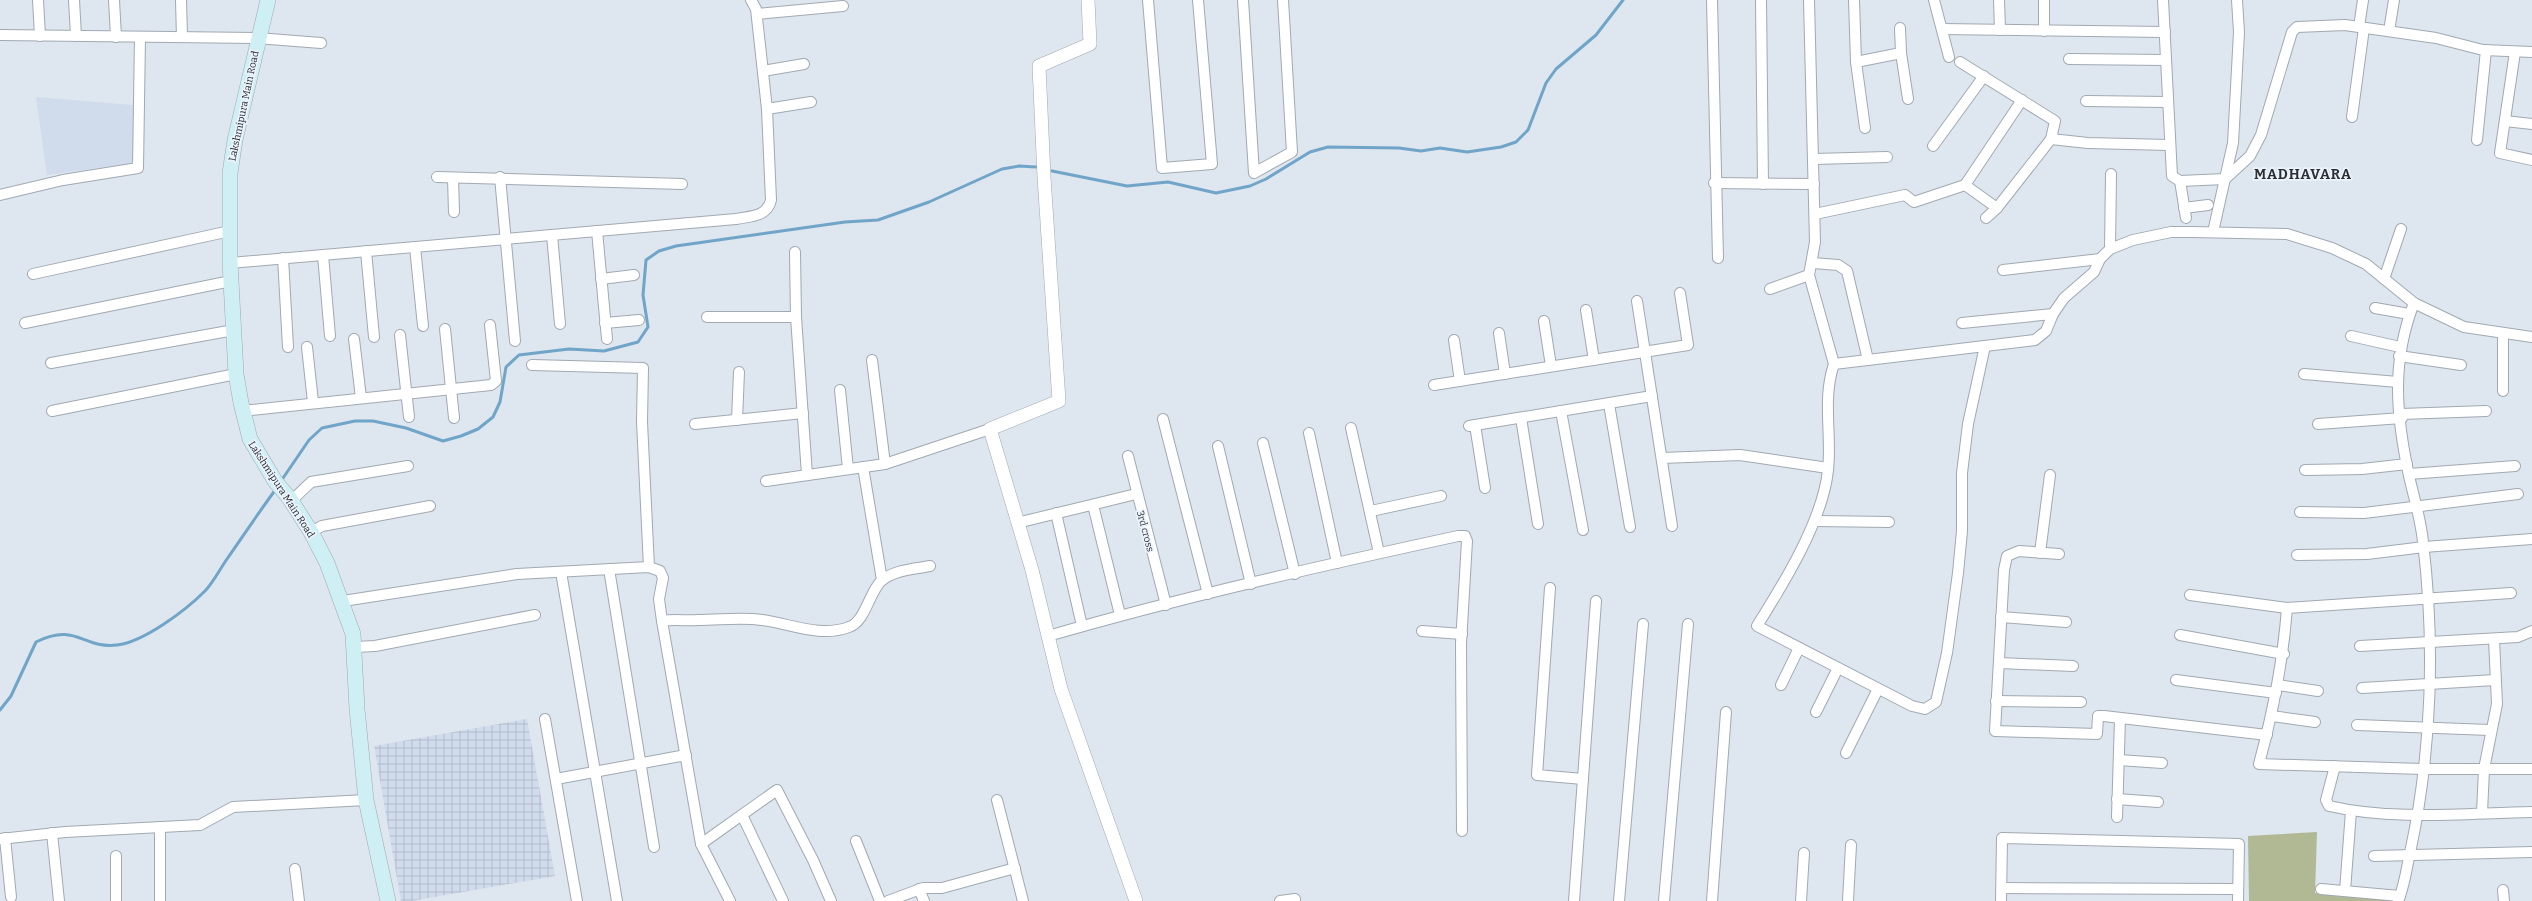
<svg xmlns="http://www.w3.org/2000/svg" width="2532" height="901" viewBox="0 0 2532 901" font-family="Bitter,serif">
<style>
.built{fill:#d0dbec}
.industrial{fill:url(#industrial-grid)}
.green{fill:#b0b894}
.lines{fill:none;stroke-linecap:round;stroke-linejoin:round}
.stream{stroke:#70a5c8;stroke-width:3}
.minor-casing{stroke:#a1a9b2;stroke-width:12}
.tertiary-casing{stroke:#a1a9b2;stroke-width:14}
.secondary-casing{stroke:#a1a9b2;stroke-width:16}
.minor{stroke:#fff;stroke-width:10}
.tertiary{stroke:#fff;stroke-width:13}
.secondary{stroke:#ceeff4;stroke-width:15}
.labels{text-anchor:middle;stroke-width:3.5;stroke-linejoin:round;paint-order:stroke}
.street-label{font-size:10px;fill:#2c2e32;stroke:#ebf3fd}
.district-label{font-size:14px;font-weight:bold;letter-spacing:1px;fill:#2c2e32;stroke:#ebf3fd}
</style>
<defs>
<pattern id="industrial-grid" width="8" height="8" patternUnits="userSpaceOnUse"><rect width="8" height="8" fill="#d0dbec"/><path d="M0 4h8M4 0v8" fill="none" stroke="#b3bccb"/></pattern>
</defs>
<rect width="100%" height="100%" fill="#dee6f0"/>
<!-- built -->
<path class="built" d="M36,97l97,8v58l-86,12z"/>
<!-- industrial -->
<path class="industrial" d="M527,719l28,157 -143,25h-11l-27,-155z"/>
<!-- green -->
<path class="green" d="M2317,832l-2,61 76,6 -1,2h-141l-1,-65z"/>
<g class="lines">
<!-- stream -->
<g class="stream">
<path d="M1052,171l75,15 41,-4 48,11 34,-7 16,-7 44,-27 18,-5 71,1 22,3 19,-3 27,4 34,-5 15,-5 12,-12 18,-47 10,-14 40,-34 27,-35"/>
<path d="M281,481l28,-41 13,-12 33,-7h18l33,7 37,13 18,-5 17,-7 15,-12 7,-15 6,-35 13,-12 50,-6 35,2 34,-9 10,-15 -5,-32 3,-35 13,-9 17,-5 169,-24 33,-2 51,-18 73,-33 17,-3 17,1"/>
<path d="M0,710l11,-14 25,-54c41,-20 46,7 81,3 27,-3 69,-35 88,-54 8,-8 15,-22 22,-32 16,-23 32,-47 49,-70"/>
</g>
<!-- minor casing -->
<g class="minor-casing">
<g id="minor">
<path d="M38,0l2,36"/>
<path d="M74,0l2,36"/>
<path d="M114,0l2,37"/>
<path d="M181,0l1,37"/>
<path d="M1148,0l14,168 50,-4 -14,-164"/>
<path d="M1243,0l11,173 38,-21 -9,-152"/>
<path d="M1712,0l6,258"/>
<path d="M1761,0l2,184"/>
<path d="M1809,0l6,242 -6,33 25,89 201,-24 11,-9 7,-17 11,-16 30,-26 6,-13 10,-10 23,-9 38,-8h21l95,2 45,14 34,16 48,39 50,24 68,10"/>
<path d="M1854,0l2,62 9,66"/>
<path d="M1934,0l15,57"/>
<path d="M1999,0l1,30"/>
<path d="M2044,0v31"/>
<path d="M2163,0l9,176 8,5 45,-2 25,-23 11,-21 31,-103 5,-5 48,-2 91,13 47,12 49,2"/>
<path d="M757,14l86,-8"/>
<path d="M2359,27l4,-27"/>
<path d="M1942,29l223,3"/>
<path d="M2389,31l5,-31"/>
<path d="M0,35l257,3 64,5"/>
<path d="M2515,52l-15,101 32,7"/>
<path d="M1901,53l7,46"/>
<path d="M2069,59l97,1"/>
<path d="M1856,62l45,-9 -1,-25"/>
<path d="M763,71l41,-7"/>
<path d="M2086,101l81,1"/>
<path d="M767,109l44,-7"/>
<path d="M2352,117l12,-89"/>
<path d="M2505,121l27,3"/>
<path d="M2051,139l37,4 81,2"/>
<path d="M2477,140l9,-90"/>
<path d="M1933,146l51,-70"/>
<path d="M1814,159l73,-2"/>
<path d="M437,177l245,7"/>
<path d="M500,177l15,164"/>
<path d="M453,178l1,34"/>
<path d="M2180,181l6,37"/>
<path d="M1714,183l100,1"/>
<path d="M1965,185l57,-85"/>
<path d="M0,195l63,-15 75,-12 2,-131"/>
<path d="M2184,208l24,-3"/>
<path d="M1815,214l90,-19 9,7 51,-17 32,23 54,-69 4,-18 -95,-59"/>
<path d="M1986,218l11,-10"/>
<path d="M597,231l10,108"/>
<path d="M2213,232l20,-89 6,-111 -2,-32"/>
<path d="M552,235l8,89"/>
<path d="M415,247l8,79"/>
<path d="M2110,249l1,-75"/>
<path d="M366,251l8,86"/>
<path d="M795,252l1,65 11,158"/>
<path d="M323,255l7,81"/>
<path d="M283,258l5,89"/>
<path d="M230,263l506,-44c15,-3 31,-2 35,-19l-4,-91 -11,-100 -5,-9"/>
<path d="M1813,263l25,2 9,6 21,89"/>
<path d="M2003,270l97,-11"/>
<path d="M33,274l197,-43"/>
<path d="M601,279l33,-4"/>
<path d="M2384,279l17,-50"/>
<path d="M1770,289l39,-14"/>
<path d="M1637,301l35,225"/>
<path d="M2375,308l34,6"/>
<path d="M1586,310l8,50"/>
<path d="M707,317h89"/>
<path d="M1544,321l7,45"/>
<path d="M25,323l206,-42"/>
<path d="M605,323l34,-3"/>
<path d="M1962,323l91,-9"/>
<path d="M445,329l9,89"/>
<path d="M1499,333l6,41"/>
<path d="M2503,333v58"/>
<path d="M400,335l9,82"/>
<path d="M2351,336l49,11"/>
<path d="M354,339l7,59"/>
<path d="M1454,340l6,41"/>
<path d="M307,347l6,55"/>
<path d="M2399,356l62,9"/>
<path d="M872,360l13,104"/>
<path d="M51,363l183,-33"/>
<path d="M1834,364c-12,35 -2,70 -6,106 -5,50 -44,113 -71,156l155,80 13,3 11,-7 11,-49 11,-80 4,-42v-58l6,-49 17,-78"/>
<path d="M532,365l111,3 -1,54 7,145"/>
<path d="M2304,374l94,8"/>
<path d="M1434,385l254,-40 -8,-52"/>
<path d="M840,390l8,79"/>
<path d="M1609,404l21,123"/>
<path d="M52,411l184,-37"/>
<path d="M242,411l249,-26 5,-4 -6,-56"/>
<path d="M1561,411l22,119"/>
<path d="M2401,414l85,-3"/>
<path d="M1521,418l17,106"/>
<path d="M1163,419l45,175"/>
<path d="M737,420l2,-48"/>
<path d="M695,424l108,-11"/>
<path d="M2318,424l84,-6"/>
<path d="M1475,425l10,63"/>
<path d="M1469,426l183,-30"/>
<path d="M1351,428l28,125"/>
<path d="M1309,433l28,130"/>
<path d="M1263,443l32,131"/>
<path d="M1218,446l33,138"/>
<path d="M1128,456l38,149"/>
<path d="M1662,458l78,-3 88,13"/>
<path d="M863,467l19,113"/>
<path d="M2305,470l57,-1 45,-5"/>
<path d="M2409,474l106,-8"/>
<path d="M766,481l119,-17 105,-35"/>
<path d="M291,501l20,-19 97,-16"/>
<path d="M1093,505l27,110"/>
<path d="M1371,511l70,-15"/>
<path d="M2300,512l64,1 154,-19"/>
<path d="M1056,513l26,113"/>
<path d="M1816,521l73,1"/>
<path d="M1017,523l119,-29"/>
<path d="M311,532l11,-6 108,-20"/>
<path d="M2040,553l10,-78"/>
<path d="M2059,554l-40,-3 -12,5 -3,14 -9,161 102,3 1,-18h6l163,19"/>
<path d="M2297,555l70,-1 57,-7 108,-8"/>
<path d="M609,569l45,278"/>
<path d="M561,572l56,329"/>
<path d="M1550,588l-13,187 46,4"/>
<path d="M2190,595l97,13 224,-15"/>
<path d="M343,601l174,-27 132,-7 11,4 3,7 -4,21 3,22c13,-2 24,0 36,-1 22,0 43,-3 64,0 30,4 58,18 87,7 16,-5 20,-34 32,-46 12,-11 34,-12 49,-15"/>
<path d="M2287,608c-4,54 -14,104 -28,156l164,5h109"/>
<path d="M2001,617l65,5"/>
<path d="M662,621l39,223 29,57"/>
<path d="M1422,631l40,3"/>
<path d="M2180,635l104,19"/>
<path d="M1048,636c135,-39 272,-70 410,-100h7l2,5 -6,102 1,188"/>
<path d="M2360,646l158,-9 14,-6"/>
<path d="M355,647l20,-1 160,-31"/>
<path d="M1999,663l74,3"/>
<path d="M2176,680l100,13"/>
<path d="M1781,685l18,-37"/>
<path d="M2278,685l40,6"/>
<path d="M2362,688l133,-8"/>
<path d="M1996,701l85,1"/>
<path d="M1816,712l22,-44"/>
<path d="M2272,716l43,6"/>
<path d="M545,719l32,182"/>
<path d="M2357,725l133,5"/>
<path d="M1846,753l32,-64"/>
<path d="M2119,760l43,3"/>
<path d="M2335,766l-9,34 3,6c65,15 137,7 203,6"/>
<path d="M556,779l130,-24"/>
<path d="M2117,799l41,3"/>
<path d="M997,800l26,101"/>
<path d="M2482,813l2,-44 13,-65 -3,-65"/>
<path d="M742,815l41,86"/>
<path d="M2117,817l3,-99"/>
<path d="M52,833l7,68"/>
<path d="M5,838l6,59"/>
<path d="M0,839l65,-7 135,-7 33,-18 133,-7"/>
<path d="M856,841l24,60"/>
<path d="M701,844l76,-54 36,70 18,41"/>
<path d="M116,856v45"/>
<path d="M2374,856l158,-4"/>
<path d="M295,869l4,32"/>
<path d="M2002,888l236,1"/>
<path d="M919,889l5,12"/>
<path d="M2321,889l79,7"/>
<path d="M2503,890l1,11"/>
<path d="M2345,891l6,-80"/>
<path d="M160,901v-74"/>
<path d="M888,901l35,-13h19l73,-20"/>
<path d="M1280,901l15,-2"/>
<path d="M1574,901l22,-300"/>
<path d="M1619,901l24,-277"/>
<path d="M1664,901l24,-277"/>
<path d="M1712,901l14,-189"/>
<path d="M1801,901l3,-48"/>
<path d="M1848,901l3,-56"/>
<path d="M2001,901l1,-63 237,6 -1,57"/>
<path d="M2398,901c7,-16 9,-36 13,-53 21,-99 24,-206 12,-306 -2,-22 -9,-44 -14,-66 -13,-61 -18,-114 5,-173"/>
</g>
</g>
<!-- tertiary casing -->
<g class="tertiary-casing">
<path id="tertiary" d="M1088,0l2,44 -51,22 5,111 15,224 -69,28 42,141 29,119 75,212"/>
</g>
<!-- secondary casing -->
<g class="secondary-casing">
<path id="secondary" d="M268,0l-33,140 -5,33v90l6,111 5,29 9,36 25,42 15,18 21,33 16,31 26,71 4,75 9,91 22,101"/>
</g>
<!-- minor -->
<use href="#minor" class="minor"/>
<!-- tertiary -->
<use href="#tertiary" class="tertiary"/>
<!-- secondary -->
<use href="#secondary" class="secondary"/>
</g>
<g class="labels">
<!-- street labels -->
<g class="street-label">
<text transform="translate(243 106) rotate(-78)" y="4">Lakshmipura Main Road</text>
<text transform="translate(282 489) rotate(57)" y="4">Lakshmipura Main Road</text>
<text transform="translate(1146 531) rotate(75)" y="4">3rd cross</text>
</g>
<!-- district labels -->
<g class="district-label">
<text x="2303" y="179">MADHAVARA</text>
</g>
</g>
</svg>
